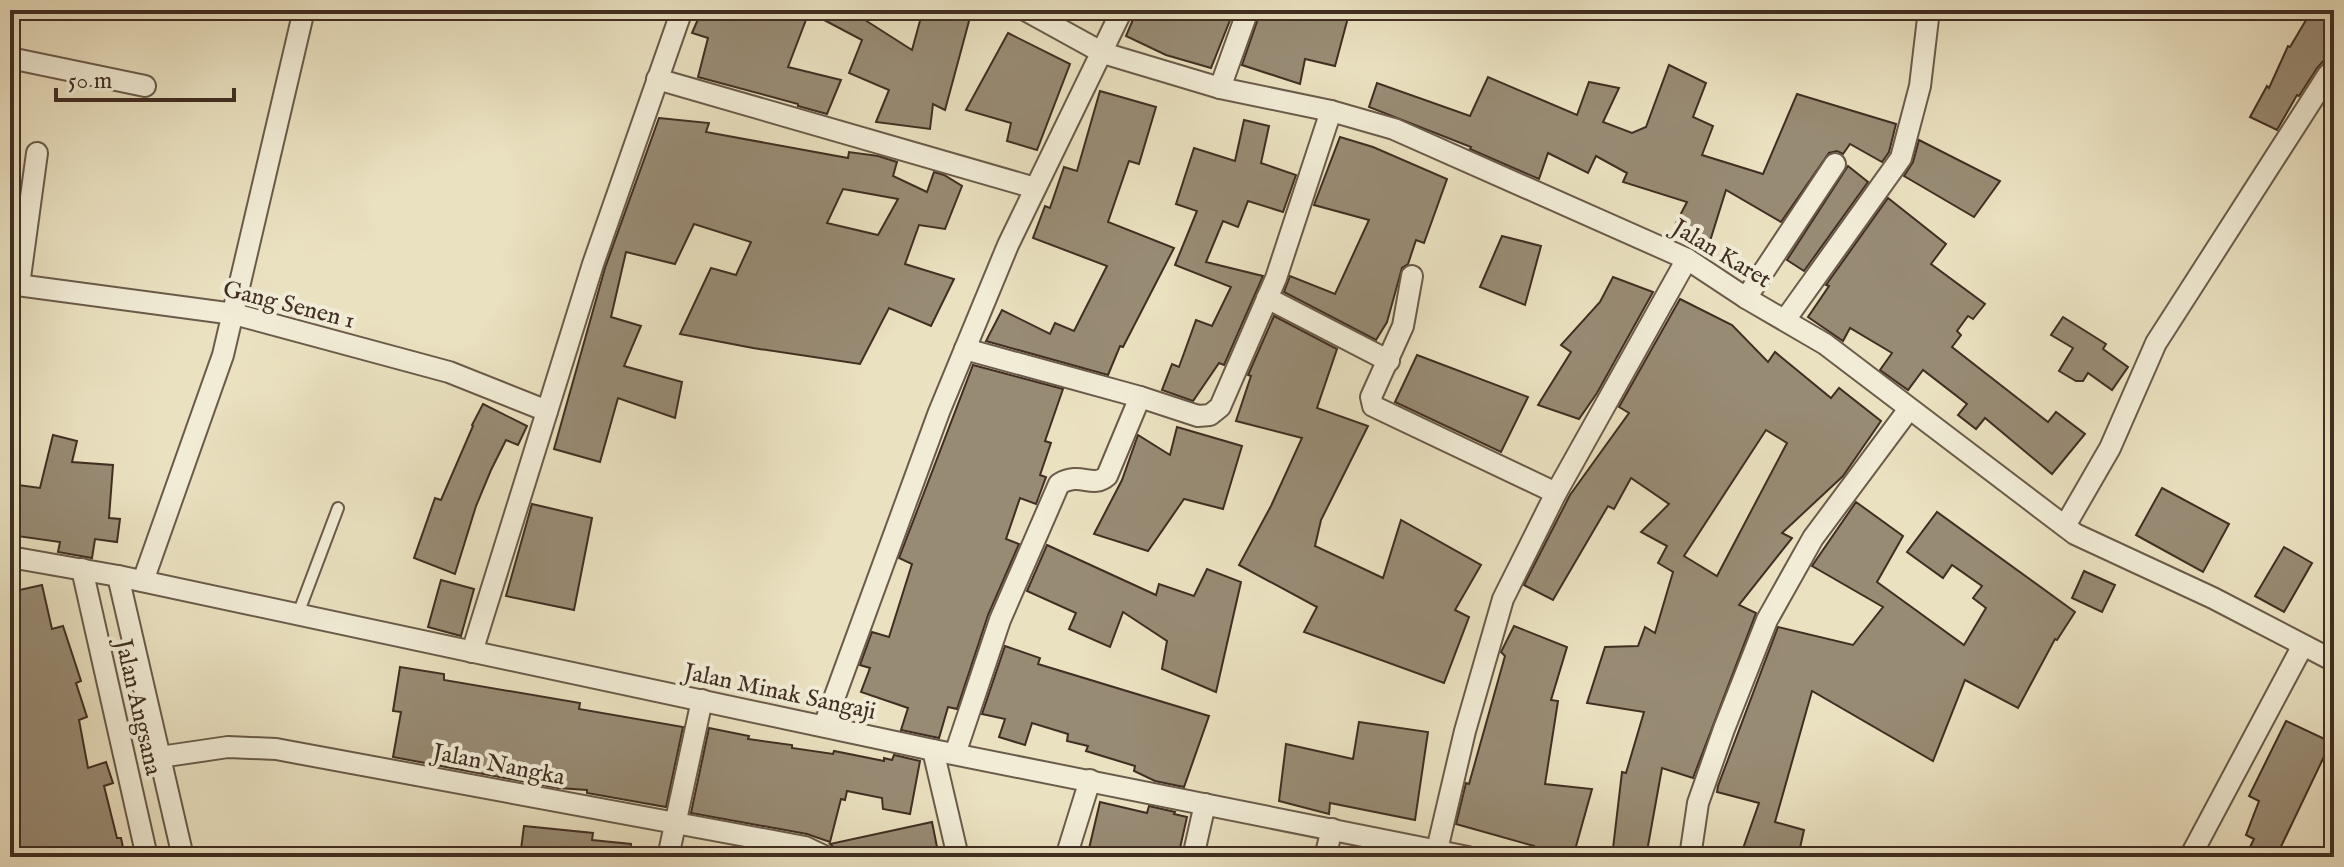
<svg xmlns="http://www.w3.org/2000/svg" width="2344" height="867" viewBox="0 0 2344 867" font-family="'IM FELL English',serif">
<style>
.building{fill:#988b74;stroke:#402e22;stroke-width:2;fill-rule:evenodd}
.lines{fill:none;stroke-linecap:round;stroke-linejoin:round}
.service-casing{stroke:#6a5b4a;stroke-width:14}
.minor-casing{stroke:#6a5b4a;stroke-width:24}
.service{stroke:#f1ecd6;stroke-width:10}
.minor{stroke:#f1ecd6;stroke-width:20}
.labels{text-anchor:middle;stroke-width:8;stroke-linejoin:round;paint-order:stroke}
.street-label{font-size:24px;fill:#402e22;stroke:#f1ecd6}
</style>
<rect width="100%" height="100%" fill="#eae1c0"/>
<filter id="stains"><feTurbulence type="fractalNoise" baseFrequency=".0025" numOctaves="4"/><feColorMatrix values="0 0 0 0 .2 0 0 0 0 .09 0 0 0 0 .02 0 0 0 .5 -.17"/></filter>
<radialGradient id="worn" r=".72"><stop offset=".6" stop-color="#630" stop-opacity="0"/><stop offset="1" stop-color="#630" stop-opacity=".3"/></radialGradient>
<!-- building -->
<g class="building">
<path d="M702,10h168l-5,10 47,30 11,-40h49l-27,100 -12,-6 -3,25 -54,-7 13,-32 -40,-17 13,-33 -53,-28 -21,55 53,13 -14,34 -29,-8v-2l-100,-27 10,-39 -16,-5z"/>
<path d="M1137,10h97l-23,58 -45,-13 -40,-19z"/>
<path d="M1261,10h89l-15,56 -30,-7 -5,25 -58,-19z"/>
<path d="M2312,10h22v46l-9,3 -8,9 -18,28 -2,-1 -20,35 -27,-13 17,-31 2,2 19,-42 2,1z"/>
<path d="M1008,33l62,31 -33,86 -30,-9 4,-18 -45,-13z"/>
<path d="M1669,65l37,18 -13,34 20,9 -11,29 61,19 34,-80 99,30 -7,28 -7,10 -32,-18 -7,10 -6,-3 -8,2 -48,69 -55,-32 -16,51 -34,-18 11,-21 -64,-20 4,-9 -31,-17 -8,17 -40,-20 -9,26 -69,-30 1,-2 -102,-40 8,-24 93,33 18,-39 89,38 12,-33 30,6 -16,34 29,11 14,-6z"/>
<path d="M1100,91l56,16 -17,57 -10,-3 -21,61 66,26 -51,99 -3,-1 -12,29 -122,-34 16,-31 48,24 5,-11 19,8 33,-65 -74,-28 12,-32 5,2 14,-41 13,4z"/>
<path d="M659,118l50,5 -3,9 142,26 1,-6 29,4 19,6 -4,14 34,16 7,-20 10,3 18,11 -17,43 -26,-4 -14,39 49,15 -23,47 -42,-18 -29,56 -107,-16 -73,-14 31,-66 25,7 15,-33 -57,-18 -19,40 -49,-12 -15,65 30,9 -17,40 58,16 -7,36 -57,-20 -18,64 -46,-13 51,-181zM843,189l55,10 -20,36 -51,-12z"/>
<path d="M1244,120l25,6 -8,37 35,12 -13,37 -35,-11 -10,26 -15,-6 -17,41 57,14 -39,89 -5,-2 -26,38 -31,-11 10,-26 7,3 17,-47 16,6 19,-39 -56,-22 22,-54 -21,-7 18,-56 41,13z"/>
<path d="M1340,137l33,10 74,32 -23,64 -8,-3 -8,24 -6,4 -15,54 -11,18 -92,-48 6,-16 45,18 34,-74 -55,-15z"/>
<path d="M1919,140l81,41 -26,36 -70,-41 9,-14z"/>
<path d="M1848,166l20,16 -64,89 -17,-11z"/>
<path d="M1888,198l58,46 -15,20 54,40 -12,15 -5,-3 -11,15 4,4 -9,12 96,75 8,-10 29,22 -33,40 -67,-56 -9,11 -18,-14 9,-11 -44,-34 -15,20 -28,-20 12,-17 -42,-25 -7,13 -35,-24 21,-31 -3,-1z"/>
<path d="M1502,236l39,10 -16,59 -45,-18z"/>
<path d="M1613,277l40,15 -56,101 -18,26 -41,-14 33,-53 -10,-7 39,-43z"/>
<path d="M1680,299l52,26 36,37 7,-10 56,46 8,-10 42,33 -38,55 -61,57 10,5 -53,67 17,8 -63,165 -31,-10 -16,89h-34l10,-85 4,1 18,-61 -57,-9 18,-56 33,-1 7,-19 10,6 18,-61 -15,-9 9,-17 -26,-14 28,-28 -38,-26 -17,31 -6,-3 -55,94 -29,-15 46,-90 59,-82 -10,-6zM1766,430l21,13 -70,133 -33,-20z"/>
<path d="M1274,316l63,33 -20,59 51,18 -47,94 -6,26 68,32 18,-58 80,45 -26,45 14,7 -25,66 -140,-51 13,-25 -78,-42 32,-59 31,-68 -66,-17 15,-45 -3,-1z"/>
<path d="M2063,317l43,27 -3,5 25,18 -16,23 -24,-17 -5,8h-7l-17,-10 14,-23 -22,-13z"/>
<path d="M1417,355l111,42 -27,55 -106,-50z"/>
<path d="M973,365l90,24 -18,52 6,2 -11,32 6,2 -10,27 -16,-6 -14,41 13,5 -31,71 -31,94 -9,-2 -9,31 -38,-8 7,-22 -47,-16 9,-24 -10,-3 12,-33 17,5 23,-73 -13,-6z"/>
<path d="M483,404l44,22 -9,19 -12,-5 -15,30 -15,36 -21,68 -41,-16 21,-60 6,2 32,-74 -1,-1z"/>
<path d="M1177,427l65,19 -19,63 -39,-10 -36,52 -54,-17 28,-54 16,-45 32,20z"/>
<path d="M53,435l24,6 -5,21 41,3 -4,53 11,1 -3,23 -22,-3 -3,19 -34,-6 2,-10 -50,-7v-51l30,4z"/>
<path d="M2162,488l67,36 -26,48 -67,-37z"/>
<path d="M1856,502l47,34 -26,46 87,63 22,-37 -13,-10 9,-12 -30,-21 -9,13 -36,-26 30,-40 138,100 -18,28 -2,-1 -37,69 -53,-28 -32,81 -121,-70 -37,131 29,8 -6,27h-58l19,-54 -42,-11 1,-6 60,-159 75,18 30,-38 -71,-41z"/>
<path d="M532,504l60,14 -18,92 -68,-14z"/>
<path d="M1047,545l109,50 3,-11 35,12 13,-27 34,13 -25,110 -54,-23 5,-28 -44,-29 -13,35 -41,-18 7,-16 -49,-22z"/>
<path d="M2284,547l28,16 -28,49 -29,-16z"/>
<path d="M2084,571l31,14 -13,27 -30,-14z"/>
<path d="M441,580l33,9 -13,47 -33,-9z"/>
<path d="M42,585l10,44 11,-3 18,55 -5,2 11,34 -8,3 9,48 18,-6 7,21 -9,3 13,52h4l4,19h-72l-1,-10 -42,10v-245l10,-2 -5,-19z"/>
<path d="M1514,626l53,21 -16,53 7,1 -13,83 47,5 -19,68h-42l3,-11 -78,-22 10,-41 3,1 36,-128 -4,-4z"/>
<path d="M1005,646l35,12 -2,6 171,52 -25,71 -29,-6 -21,-10 1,-5 -49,-15 2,-5 -21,-5 1,-7 -36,-11 -7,22 -26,-8 6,-18 -23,-5z"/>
<path d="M400,667l44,7v6l136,23 -1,6 104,18 -17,80 -79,-14v-3l-29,-2 -165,-31 8,-45 -8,-1z"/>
<path d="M2286,721l45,21 -55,115h-31l9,-18 -8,-4 13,-34 -10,-5z"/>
<path d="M1359,722l69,10 -13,88 -85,-17 -1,11 -50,-13 7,-57 67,15z"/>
<path d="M709,728l40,8 -1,3 44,6v3l41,6 1,-3 50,10v-3l8,2 2,-5 26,6 -10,53 -27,-5 -1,-11 -35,-7 -2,9 -4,-1 -11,43 -23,-8 -116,-21z"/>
<path d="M1100,802l47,11 2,-7 26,6 -1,2 13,3 -9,40h-91z"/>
<path d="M932,822l7,35h-100l-3,-8 -6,-5z"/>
<path d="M524,826l69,7 -1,7 39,4 -1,13h-110z"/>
</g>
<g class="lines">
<!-- service casing -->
<g class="service-casing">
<path id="service" d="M298,614l40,-106"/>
</g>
<!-- minor casing -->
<g class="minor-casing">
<g id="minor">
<path d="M1025,10l78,43 117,35 111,23 63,18 293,130 59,39 79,46 250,190 138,64 121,63"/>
<path d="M10,58l135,28"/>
<path d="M657,79l378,109"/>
<path d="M1220,88l28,-78"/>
<path d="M1412,276l-9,50 -32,71 2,9 183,87"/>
<path d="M10,284l224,30 215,58 98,39"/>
<path d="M19,285l18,-132"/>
<path d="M1267,298l122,63"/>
<path d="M1746,298l89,-134"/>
<path d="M1785,320l116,-162 19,-72 9,-76"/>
<path d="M965,349l175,48 58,19 12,-1 10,-8 56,-129 55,-167"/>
<path d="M2065,526l45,-78 46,-105 172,-268 6,-6"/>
<path d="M10,557l108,19 815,174 535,107"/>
<path d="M82,569l65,288"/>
<path d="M118,576l65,281"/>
<path d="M143,581l80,-226 81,-345"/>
<path d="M472,652l121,-388 89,-254"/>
<path d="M824,726l115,-314 69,-167 114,-235"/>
<path d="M933,750l25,107"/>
<path d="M955,754l45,-134 59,-136c22,-13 33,5 48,-8l33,-79"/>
<path d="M160,757l68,-10 48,2 529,98 21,10"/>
<path d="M1437,850l28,-119 38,-132 53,-106 131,-234"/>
<path d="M668,857l34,-157"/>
<path d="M1066,857l24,-77"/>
<path d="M1193,857l12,-53"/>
<path d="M1325,857l7,-28"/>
<path d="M1690,857l8,-54 26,-74 43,-109 46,-82 96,-129"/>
<path d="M2190,857l112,-210"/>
</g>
</g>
<!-- service -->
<use href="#service" class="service"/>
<!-- minor -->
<use href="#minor" class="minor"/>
</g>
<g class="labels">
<!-- street labels -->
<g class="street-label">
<text transform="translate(1722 253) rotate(31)" y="8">Jalan Karet</text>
<text transform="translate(289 304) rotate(14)" y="8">Gang Senen 1</text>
<text transform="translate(780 691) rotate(12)" y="8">Jalan Minak Sangaji</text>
<text transform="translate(139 707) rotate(77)" y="8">Jalan Angsana</text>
<text transform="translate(499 764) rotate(11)" y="8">Jalan Nangka</text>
</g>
</g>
<!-- margin -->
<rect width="2344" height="867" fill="none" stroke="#eae1c0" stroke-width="40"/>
<rect x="12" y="12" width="2320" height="843" fill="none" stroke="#402e22" stroke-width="4"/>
<rect x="20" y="20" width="2304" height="827" fill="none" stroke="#402e22" stroke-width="2"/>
<!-- scale -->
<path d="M56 88v12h178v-12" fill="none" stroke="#402e22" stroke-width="4"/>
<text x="68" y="88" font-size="24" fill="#402e22" stroke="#f1ecd6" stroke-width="6" paint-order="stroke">50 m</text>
<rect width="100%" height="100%" filter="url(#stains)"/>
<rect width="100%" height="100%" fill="url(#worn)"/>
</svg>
